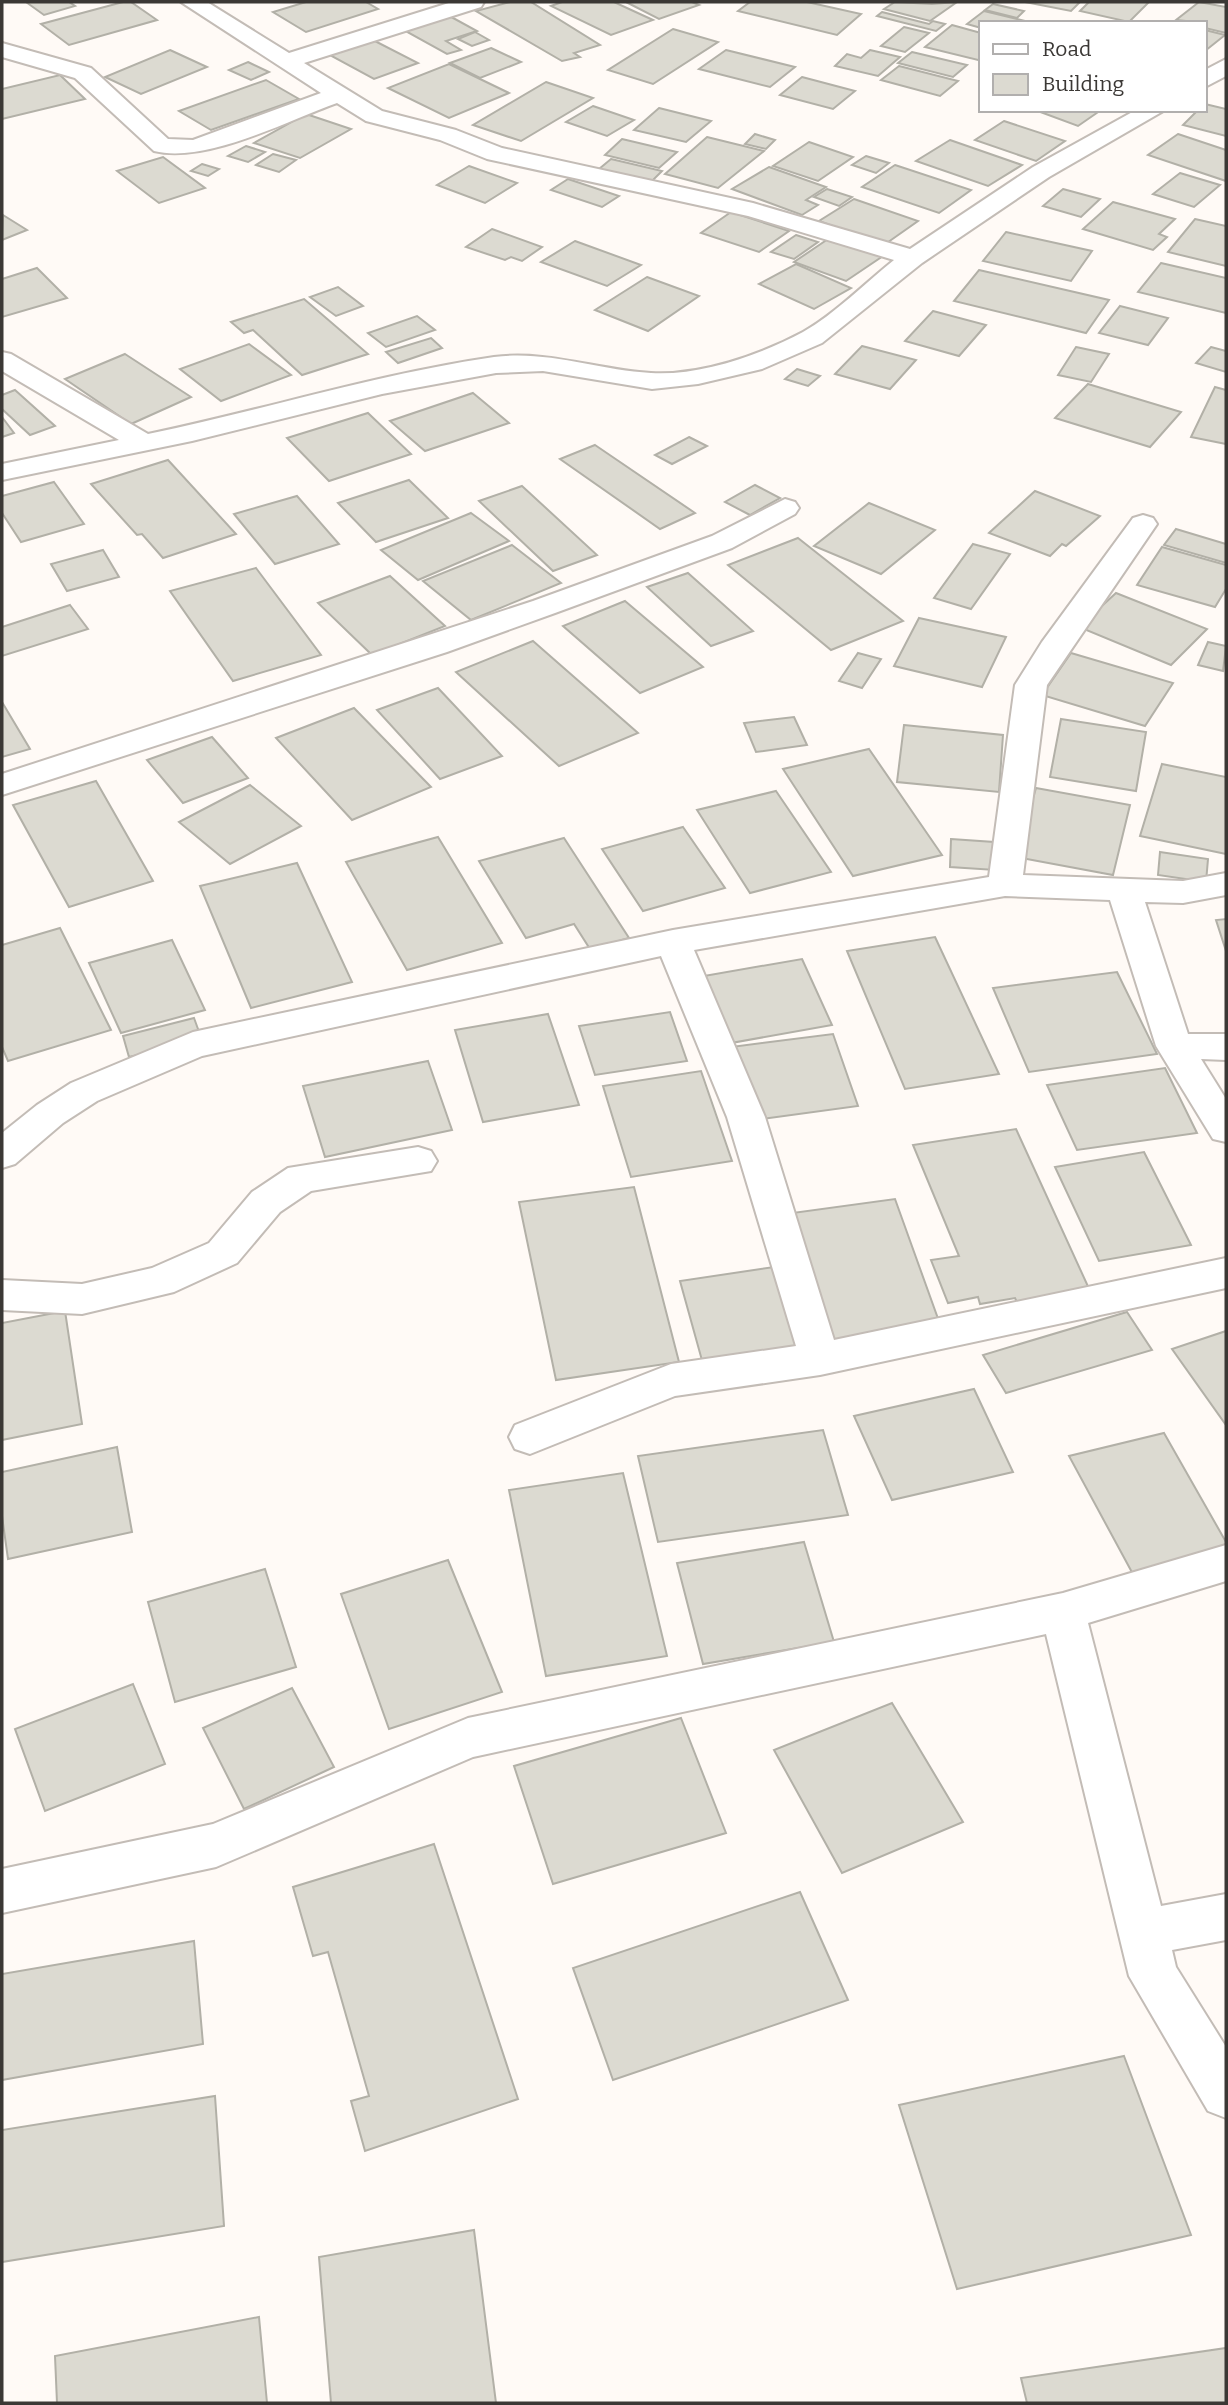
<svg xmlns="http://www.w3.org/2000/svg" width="1228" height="2405" viewBox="0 0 1228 2405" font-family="Bitter,serif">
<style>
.building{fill:#dcdad1;stroke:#b2b0a7;stroke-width:2}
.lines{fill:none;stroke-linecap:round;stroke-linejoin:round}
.minor-casing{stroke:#c3bcb6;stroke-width:4}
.minor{fill:#fff;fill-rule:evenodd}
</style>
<rect width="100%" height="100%" fill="#fffaf6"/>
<!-- building -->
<g class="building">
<path d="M26,2h43l6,4 -31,9z"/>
<path d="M123,2h8l26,18 -88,25 -28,-21z"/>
<path d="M306,2h60l12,7 -72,23 -33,-20z"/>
<path d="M510,2h21l69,43 -26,8 6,4 -18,4 -86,-50z"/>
<path d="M562,2h52l39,18 -42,15 -60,-29z"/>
<path d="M626,2h66l7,3 -40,14z"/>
<path d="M750,2h57l54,12 -24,21 -99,-24z"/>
<path d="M895,2l37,2 25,-2 -27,19 -46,-12z"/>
<path d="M1025,2h55l-9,9z"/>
<path d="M1089,2h60l-20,20 -49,-11z"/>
<path d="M1199,2l27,5v26l-21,-5v-5l-29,-3z"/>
<path d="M993,4l31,7 -7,7 -32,-8z"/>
<path d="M984,11l41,10 -44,2v5l-14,-4z"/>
<path d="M882,12l47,12 4,-3 12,3 -9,7 -59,-15z"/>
<path d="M444,13l33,18 -31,10 15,9 -14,4 -47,-26z"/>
<path d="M952,25l29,8v25l-3,2 -53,-13z"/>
<path d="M904,27l25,6 -24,19 -24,-6z"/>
<path d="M673,29l45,13 -65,42 -45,-14z"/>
<path d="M1205,30l20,5 -20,16z"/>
<path d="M475,32l14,8 -17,6 -14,-7z"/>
<path d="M369,38l49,25 -44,16 -48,-26z"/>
<path d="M491,48l30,14 -41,16 -30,-15z"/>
<path d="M170,50l37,17 -66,27 -36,-17z"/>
<path d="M726,50l69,17 -25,20 -71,-18z"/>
<path d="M870,50l30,7 -22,19 -43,-10 12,-12 14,4z"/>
<path d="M912,52l55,13 -14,12 -55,-14z"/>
<path d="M248,62l21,10 -18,8 -22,-10z"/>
<path d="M449,64l60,29 -60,25 -61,-30z"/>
<path d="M899,66l59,15 -18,15 -59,-16z"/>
<path d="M60,75l25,24 -83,20v-30z"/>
<path d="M802,77l53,14 -22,18 -53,-14z"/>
<path d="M266,80l33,19 -88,31 -32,-19z"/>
<path d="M546,82l47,16 -72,43 -48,-16z"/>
<path d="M1205,104l21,5v27l-43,-11 15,-15h7z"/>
<path d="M593,106l41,14 -27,16 -41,-14z"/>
<path d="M659,108l52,13 -25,21 -52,-12z"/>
<path d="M1035,110h66l-23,16z"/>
<path d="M306,114l45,15 -51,29 -46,-15z"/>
<path d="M1004,121l61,20 -29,20 -61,-21z"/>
<path d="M755,134l20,6 -9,9 -21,-5z"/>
<path d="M1178,134l48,16v31l-78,-26z"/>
<path d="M707,137l57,14 -46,37 -53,-14z"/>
<path d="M622,139l55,13 -18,16 -54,-13z"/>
<path d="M950,140l72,25 -34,21 -72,-25z"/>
<path d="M809,142l44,15 -35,24 -45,-15z"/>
<path d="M246,146l19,6 -17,10 -20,-6z"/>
<path d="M273,154l23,6 -17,12 -23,-7z"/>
<path d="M866,156l23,7 -13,10 -24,-8z"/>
<path d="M163,157l42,31 -46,15 -42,-32z"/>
<path d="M611,159l51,12 -11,11 -52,-13z"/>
<path d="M202,164l17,5 -11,7 -17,-5z"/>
<path d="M895,165l76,25 -32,23 -77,-26z"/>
<path d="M469,166l48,17 -32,20 -48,-18z"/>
<path d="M769,167l57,20 -20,13 12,5 -16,10 -70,-26z"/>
<path d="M1180,173l40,12 -26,22 -41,-13z"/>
<path d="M568,179l51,17 -17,11 -51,-17z"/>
<path d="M827,189l25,8 -13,9 -25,-9z"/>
<path d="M1063,189l37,10 -19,18 -38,-11z"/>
<path d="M854,199l64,22 -34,24 -65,-24z"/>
<path d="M1113,202l62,17 -16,15 8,3 -14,13 -70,-21z"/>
<path d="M731,212l58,19 -30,21 -58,-19z"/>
<path d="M3,215l24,15 -25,10z"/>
<path d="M1195,219l31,7v40l-58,-14z"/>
<path d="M492,229l50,18 -20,14 -11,-4 -6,3 -39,-13z"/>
<path d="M1006,232l86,19 -21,30 -88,-20z"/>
<path d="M796,235l22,7 -24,17 -23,-7z"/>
<path d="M831,237l52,19 -37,25 -52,-19z"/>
<path d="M575,241l66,24 -34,21 -66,-24z"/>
<path d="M1161,263l65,15v35l-88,-21z"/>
<path d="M796,264l55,24 -37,21 -55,-25z"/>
<path d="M37,268l30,30 -65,19v-38z"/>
<path d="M979,270l130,30 -23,33 -132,-32z"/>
<path d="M647,277l52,19 -51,35 -53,-21z"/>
<path d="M338,287l25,19 -27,10 -26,-19z"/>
<path d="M304,299l64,55 -66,21 -49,-45 -9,3 -13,-11z"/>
<path d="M1120,306l48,12 -20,27 -49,-12z"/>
<path d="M933,311l53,14 -27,31 -54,-15z"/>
<path d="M417,316l18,14 -49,17 -18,-14z"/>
<path d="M431,338l11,10 -44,15 -12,-11z"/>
<path d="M249,344l42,31 -70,26 -41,-32z"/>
<path d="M862,346l54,14 -26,29 -55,-15z"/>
<path d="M1076,347l33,7 -18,28 -33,-7z"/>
<path d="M1211,347l15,4v21l-30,-9z"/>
<path d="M125,354l66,43 -60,27 -66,-45z"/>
<path d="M797,369l23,7 -12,10 -23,-7z"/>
<path d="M1088,384l93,28 -31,35 -95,-29z"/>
<path d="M1215,387l11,3v54l-35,-7z"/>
<path d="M15,390l40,36 -25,9 -28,-26v-14z"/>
<path d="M473,393l36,30 -84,28 -35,-30z"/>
<path d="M368,413l43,41 -82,27 -42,-43z"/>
<path d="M2,417l12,16 -12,4z"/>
<path d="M689,437l18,9 -35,18 -17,-9z"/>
<path d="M595,445l100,68 -35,16 -100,-70z"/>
<path d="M168,460l68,74 -73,24 -21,-24 -5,1 -46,-51z"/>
<path d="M409,480l39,38 -72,24 -38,-39z"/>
<path d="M54,482l30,42 -63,18 -19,-29v-17z"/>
<path d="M755,485l25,13 -30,17 -25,-13z"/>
<path d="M522,486l75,69 -44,16 -74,-70z"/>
<path d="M1035,491l65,25 -34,30 -4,-2 -12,12 -61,-23z"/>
<path d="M297,496l42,48 -64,20 -41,-50z"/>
<path d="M869,503l66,27 -54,44 -67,-28z"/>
<path d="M471,513l38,28 -91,39 -37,-30z"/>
<path d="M1176,529l50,15v19l-62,-18z"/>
<path d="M798,538l105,83 -72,29 -103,-85z"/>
<path d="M973,544l37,10 -39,55 -37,-11z"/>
<path d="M512,545l49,38 -90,37 -48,-39z"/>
<path d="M1162,547l64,18v24l-11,18 -78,-22z"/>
<path d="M103,550l16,27 -52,14 -16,-27z"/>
<path d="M256,568l65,87 -88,26 -63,-90z"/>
<path d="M688,573l65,58 -42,15 -64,-59z"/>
<path d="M390,576l55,50 -73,29 -54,-52z"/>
<path d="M1116,593l91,36 -36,36 -92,-38z"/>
<path d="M625,601l78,66 -63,26 -77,-67z"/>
<path d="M70,605l18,24 -86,27v-29z"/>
<path d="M919,618l87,19 -24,50 -88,-21z"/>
<path d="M533,641l105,92 -79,33 -103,-94z"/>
<path d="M1208,642l18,4 -3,25 -25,-6z"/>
<path d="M858,653l23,6 -19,29 -23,-7z"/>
<path d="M1071,653l102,30 -28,43 -103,-31z"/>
<path d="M438,688l64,68 -62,23 -63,-69z"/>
<path d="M2,702l28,47 -28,8z"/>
<path d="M354,708l77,79 -79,33 -76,-82z"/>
<path d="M794,717l13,28 -51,7 -12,-29z"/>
<path d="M1061,719l85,13 -10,59 -86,-14z"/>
<path d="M904,725l99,10 -4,57 -102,-10z"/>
<path d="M212,737l36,41 -65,25 -36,-43z"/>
<path d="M869,749l73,106 -89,21 -70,-107z"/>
<path d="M1162,764l64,13v77l-86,-18z"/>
<path d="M96,781l57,100 -84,26 -56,-102z"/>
<path d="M250,785l51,41 -71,38 -51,-42z"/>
<path d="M1036,788l94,17 -17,70 -97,-18z"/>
<path d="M776,791l55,81 -81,21 -53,-83z"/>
<path d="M683,827l42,61 -82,23 -41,-62z"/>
<path d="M438,837l64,106 -95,27 -61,-108z"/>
<path d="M564,838l65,100 -39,11 -16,-25 -48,14 -47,-77z"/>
<path d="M951,839l43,3 1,28 -45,-3z"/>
<path d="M1160,852l48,7 -2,23 -48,-7z"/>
<path d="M297,863l55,119 -101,26 -51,-122z"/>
<path d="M1226,919v32l-10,-31z"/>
<path d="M60,928l51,102 -103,31 -6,-14v-102z"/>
<path d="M935,937l64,137 -94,15 -58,-138z"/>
<path d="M172,940l33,70 -84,23 -32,-70z"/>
<path d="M802,959l30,66 -101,18 -27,-67z"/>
<path d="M1117,972l40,82 -128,18 -36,-84z"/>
<path d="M670,1012l17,49 -92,14 -16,-49z"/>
<path d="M548,1014l31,91 -96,17 -28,-92z"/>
<path d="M194,1018l8,22 -73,17 -6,-21z"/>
<path d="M833,1034l25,72 -104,14 -23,-73z"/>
<path d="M428,1061l24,69 -127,27 -22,-71z"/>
<path d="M1165,1068l32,65 -120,17 -30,-65z"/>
<path d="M701,1071l31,90 -101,16 -28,-91z"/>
<path d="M1016,1129l75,164 -72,13 -4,-8 -35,6 -2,-7 -30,6 -17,-43 28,-4 -46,-111z"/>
<path d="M1144,1152l47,93 -92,16 -44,-94z"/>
<path d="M634,1187l45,175 -123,18 -37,-178z"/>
<path d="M895,1199l46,128 -116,16 -40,-129z"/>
<path d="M781,1266l26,82 -104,16 -23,-83z"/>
<path d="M65,1311l17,113 -80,16v-117z"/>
<path d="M1127,1312l25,38 -146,43 -23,-38z"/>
<path d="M1226,1331v94l-54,-76z"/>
<path d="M974,1389l39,83 -121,28 -38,-84z"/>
<path d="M823,1430l25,85 -190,27 -20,-86z"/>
<path d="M1164,1433l62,109v9l-92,25 -65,-120z"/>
<path d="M117,1447l15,85 -124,27 -6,-43v-44z"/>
<path d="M623,1473l44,183 -121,20 -37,-186z"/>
<path d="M804,1542l30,100 -131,22 -26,-101z"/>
<path d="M448,1560l54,132 -113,37 -48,-135z"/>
<path d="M265,1569l31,98 -121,35 -27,-100z"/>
<path d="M133,1684l32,80 -120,47 -30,-82z"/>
<path d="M292,1688l42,79 -90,42 -41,-81z"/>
<path d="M892,1703l71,119 -121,51 -68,-123z"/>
<path d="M681,1718l45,115 -173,51 -39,-118z"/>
<path d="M434,1844l84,255 -153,52 -14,-50 18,-5 -41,-144 -15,4 -20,-69z"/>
<path d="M800,1892l48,108 -235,80 -40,-112z"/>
<path d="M194,1941l9,103 -201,36v-106z"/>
<path d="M1124,2056l67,179 -234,54 -58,-184z"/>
<path d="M215,2096l9,130 -222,36v-132z"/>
<path d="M474,2230l22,173h-165l-12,-146z"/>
<path d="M259,2317l8,86h-210l-2,-47z"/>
<path d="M1226,2348v55h-199l-6,-25z"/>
</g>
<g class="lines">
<!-- minor casing -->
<g class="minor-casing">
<g id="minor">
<path d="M181,2h26l82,51 163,-51h32l-3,5 -177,56 78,48 74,19 46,18 251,55 157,46 123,-82 103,-57h29l-116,67 -127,86 -100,80 -60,26 -64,15 -46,5 -109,-18 -47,2 -114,21 -190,47 -190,39v-16l117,-24 -117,-69v-19l9,2 137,80c116,-24 229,-60 346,-77 54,-7 103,13 157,16 49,3 109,-18 152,-41 32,-18 62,-49 91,-72l-146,-44 -261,-57 -47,-19 -74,-19 -29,-18c-50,18 -132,61 -183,48l-79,-73 -73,-21v-14l89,25 77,71 25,1 128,-47z"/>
<path d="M1226,59v17l-21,11v-17z"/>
<path d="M785,499l10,3 4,6 -4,6 -63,34 -177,65 -108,39 -445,143v-21l531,-173 179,-65z"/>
<path d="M1143,515l10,3 4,6 -110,161 -24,190 160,6 43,-8v22l-43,8 -38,-1 43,132h38v26l-25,-1 25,40v43l-13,-3 -57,-93 -46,-146 -105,-4 -311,54 71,167 69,223 392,-82v30l-406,87 -145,21 -145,58 -15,-5 -6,-12 6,-12 156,-61 125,-18 -69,-229 -66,-161 -459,100 -105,45 -34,22 -48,41 -13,4v-35l35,-28 34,-22 122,-51 480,-102 316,-53 26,-192 27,-43 91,-124z"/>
<path d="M418,1147l13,4 6,10 -6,10 -120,20 -31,21 -43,51 -63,29 -92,22 -80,-4v-30l80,4 70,-16 57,-25 43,-51 36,-24z"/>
<path d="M1226,1545v36l-138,42 73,283 65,-12v46l-54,10 4,17 50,80v71l-18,-7 -79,-135 -83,-342 -573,123 -257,110 -214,46v-44l211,-45 255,-106 595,-125z"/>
</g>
</g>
<!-- minor -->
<use href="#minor" class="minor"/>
</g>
<!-- border -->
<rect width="1228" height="2405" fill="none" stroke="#3b3835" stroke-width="7"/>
<!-- legend -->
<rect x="979" y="21" width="228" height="91" fill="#ffffff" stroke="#b1afae" stroke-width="2"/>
<rect x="993" y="44" width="35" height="10" fill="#ffffff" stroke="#b1afae" stroke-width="2"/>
<text x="1042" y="56" font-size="21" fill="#3b3835">Road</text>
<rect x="993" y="74" width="35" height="21" fill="#dcdad1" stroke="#b1afae" stroke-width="2"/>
<text x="1042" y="91" font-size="21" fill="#3b3835">Building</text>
</svg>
